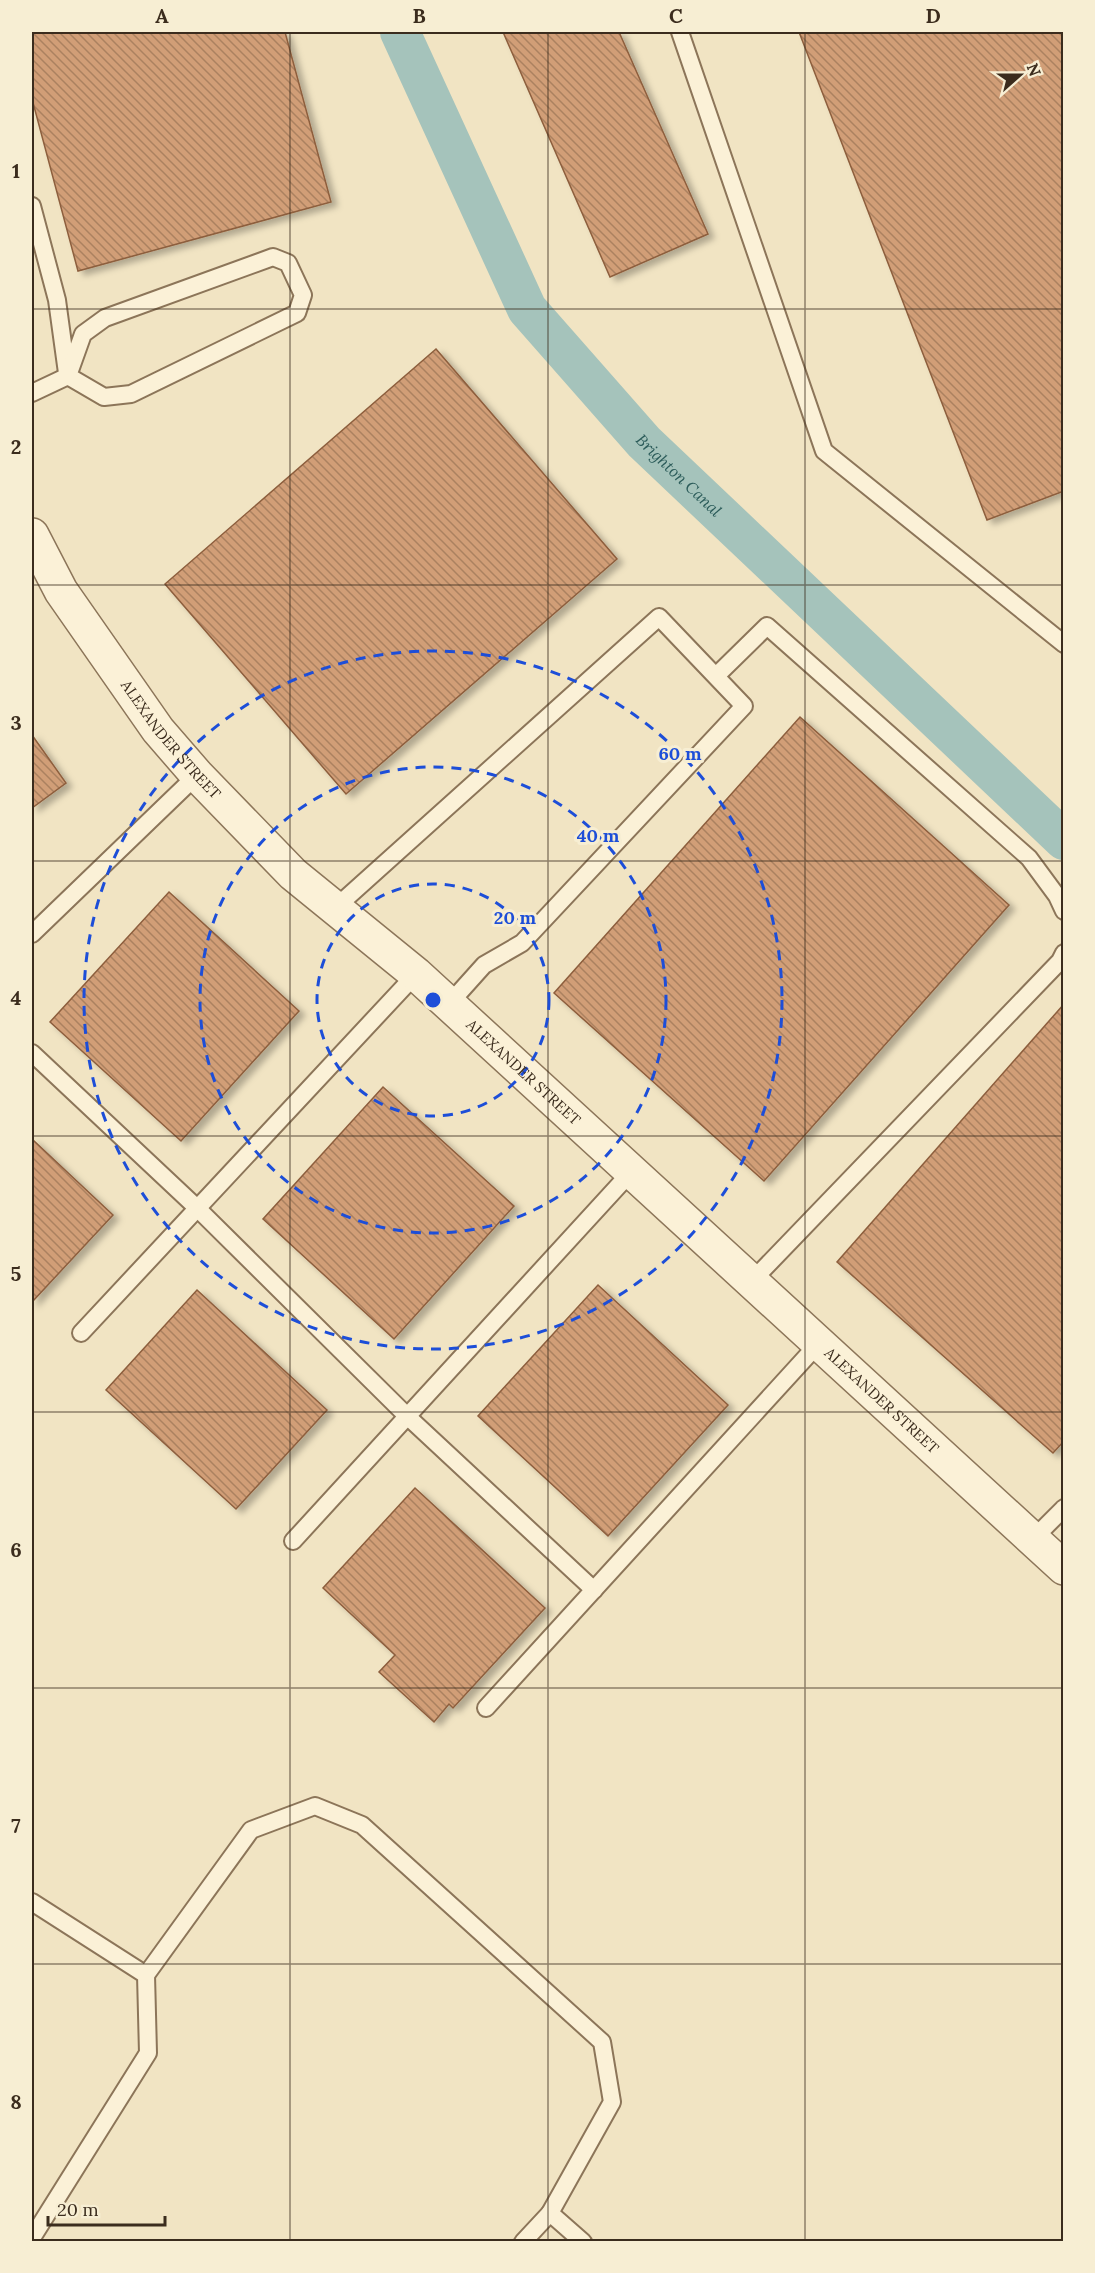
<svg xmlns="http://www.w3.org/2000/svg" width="1095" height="2273" viewBox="0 0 1095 2273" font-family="Lora,serif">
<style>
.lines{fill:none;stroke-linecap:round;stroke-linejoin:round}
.canal{stroke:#a5c3bb;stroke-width:40}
.building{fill:url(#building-back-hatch);stroke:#8d5e3d;stroke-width:1.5;filter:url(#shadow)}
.lane-casing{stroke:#8c7559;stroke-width:20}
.street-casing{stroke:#8c7559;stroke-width:36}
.lane{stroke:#fbf1d7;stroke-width:16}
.street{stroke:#fbf1d7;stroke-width:33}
.grid{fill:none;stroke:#3b2c1d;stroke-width:1.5;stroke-opacity:0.55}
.ring{fill:none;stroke:#1d4ed8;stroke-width:3;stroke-dasharray:10 8}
.labels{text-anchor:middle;stroke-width:6;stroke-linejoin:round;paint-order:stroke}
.street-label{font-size:15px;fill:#3b2c1d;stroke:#f7eed3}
.water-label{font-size:16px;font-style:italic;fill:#2c5c5a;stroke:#f7eed3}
.centre{fill:#1d4ed8;stroke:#f7eed3;stroke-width:3}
.ring-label{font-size:18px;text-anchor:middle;font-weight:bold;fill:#1d4ed8;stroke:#f7eed3;stroke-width:6;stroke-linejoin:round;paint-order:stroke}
.neatline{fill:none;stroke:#3b2c1d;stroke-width:2}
.grid-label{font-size:20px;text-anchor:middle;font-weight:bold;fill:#3b2c1d}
</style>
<defs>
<pattern id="building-back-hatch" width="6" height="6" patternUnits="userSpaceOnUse" patternTransform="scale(1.5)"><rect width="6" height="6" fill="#d19e77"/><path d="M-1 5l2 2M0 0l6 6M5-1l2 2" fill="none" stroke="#ab8161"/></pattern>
<filter id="shadow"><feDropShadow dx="6" dy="4" stdDeviation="3" flood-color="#0004"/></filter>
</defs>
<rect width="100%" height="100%" fill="#f1e4c3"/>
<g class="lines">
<!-- canal -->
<path class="canal" id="s1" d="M400,32l127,277 117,133 420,398"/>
</g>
<!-- building -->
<g class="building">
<path d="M32,32h253l46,170 -253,69 -46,-172z"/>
<path d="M503,32h116l89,202 -98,43z"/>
<path d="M799,32h265v459l-77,29z"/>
<path d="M436,349l181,210 -271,235 -181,-210z"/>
<path d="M800,717l209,188 -245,276 -210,-188z"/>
<path d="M32,735l34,48 -34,25z"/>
<path d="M169,892l130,119 -118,130 -131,-119z"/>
<path d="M1064,1004v437l-11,12 -216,-191z"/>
<path d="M383,1087l131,119 -120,133 -131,-120z"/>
<path d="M32,1139l81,76 -81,87z"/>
<path d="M598,1285l130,120 -120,131 -130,-120z"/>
<path d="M197,1290l130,120 -91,99 -130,-119z"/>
<path d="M415,1488l130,120 -92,100 -4,-4 -15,18 -55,-50 16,-17 -72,-67z"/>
</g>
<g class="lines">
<!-- lane casing -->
<g class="lane-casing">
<g id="lane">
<path d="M680,32l144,419 240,193"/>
<path d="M32,206l25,94 10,73"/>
<path d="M32,393l36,-17 15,-42 22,-16 168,-61 15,6 15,32 -6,18 -166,81 -27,3 -36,-21"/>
<path d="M716,676l51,-50 262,232 28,38 7,15"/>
<path d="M334,909l325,-292 85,89 -222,237 -38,22 -35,39"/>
<path d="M32,934l165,-159"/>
<path d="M32,1053l164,154 211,209 187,174"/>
<path d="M751,1282l309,-321 4,-8"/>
<path d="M81,1333l335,-359"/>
<path d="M1033,1539l31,-31"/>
<path d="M293,1541l339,-370"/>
<path d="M486,1708l333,-365"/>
<path d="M32,1902l114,73 2,78 -116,185"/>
<path d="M146,1975l105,-145 64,-24 47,19 240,217 10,60 -62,111 33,29"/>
<path d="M523,2242l27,-29"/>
</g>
</g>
<!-- street casing -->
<g class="street-casing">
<g id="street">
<path id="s2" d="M32,535l29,56 97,139 39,45 96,99 123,100 648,594"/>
</g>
</g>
<!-- lane -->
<use href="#lane" class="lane"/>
<!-- street -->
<use href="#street" class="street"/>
</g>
<!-- grid -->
<path class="grid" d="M290,32v2210M548,32v2210M805,32v2210M32,309h1032M32,585h1032M32,861h1032M32,1136h1032M32,1412h1032M32,1688h1032M32,1964h1032"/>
<!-- distance rings -->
<g class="ring">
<circle cx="433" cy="1000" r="116"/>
<circle cx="433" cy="1000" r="233"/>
<circle cx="433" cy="1000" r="349"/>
</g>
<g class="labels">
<!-- street labels -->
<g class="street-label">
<text dy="5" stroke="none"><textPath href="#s2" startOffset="248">ALEXANDER STREET</textPath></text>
<text dy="5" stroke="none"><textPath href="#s2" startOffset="734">ALEXANDER STREET</textPath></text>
<text dy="5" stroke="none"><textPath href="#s2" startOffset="1220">ALEXANDER STREET</textPath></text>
</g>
<!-- water labels -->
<g class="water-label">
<text dy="6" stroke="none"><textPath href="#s1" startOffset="530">Brighton Canal</textPath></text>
</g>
</g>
<circle cx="433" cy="1000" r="9" class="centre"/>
<g class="ring-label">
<text x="680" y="760">60 m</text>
<text x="598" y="842">40 m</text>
<text x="515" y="924">20 m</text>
</g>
<!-- border -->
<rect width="1095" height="2273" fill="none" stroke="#f7eed3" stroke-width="66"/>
<!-- north arrow -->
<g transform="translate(1020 75) rotate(69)" stroke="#f7eed3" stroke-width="4.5" paint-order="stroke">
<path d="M0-4.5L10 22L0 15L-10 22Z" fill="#3b2c1d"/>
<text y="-9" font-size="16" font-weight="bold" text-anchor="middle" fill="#3b2c1d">N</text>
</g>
<!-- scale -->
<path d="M48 2216v9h117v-9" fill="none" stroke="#3b2c1d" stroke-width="3"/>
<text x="57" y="2216" font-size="18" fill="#3b2c1d" stroke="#f7eed3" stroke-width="4.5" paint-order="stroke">20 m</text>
<rect x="33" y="33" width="1029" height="2207" class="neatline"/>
<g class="grid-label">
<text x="162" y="23">A</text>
<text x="419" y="23">B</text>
<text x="676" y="23">C</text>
<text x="933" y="23">D</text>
<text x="16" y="178">1</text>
<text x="16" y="454">2</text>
<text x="16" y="730">3</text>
<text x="16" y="1005">4</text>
<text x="16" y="1281">5</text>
<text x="16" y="1557">6</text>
<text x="16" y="1833">7</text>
<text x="16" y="2109">8</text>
</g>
</svg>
